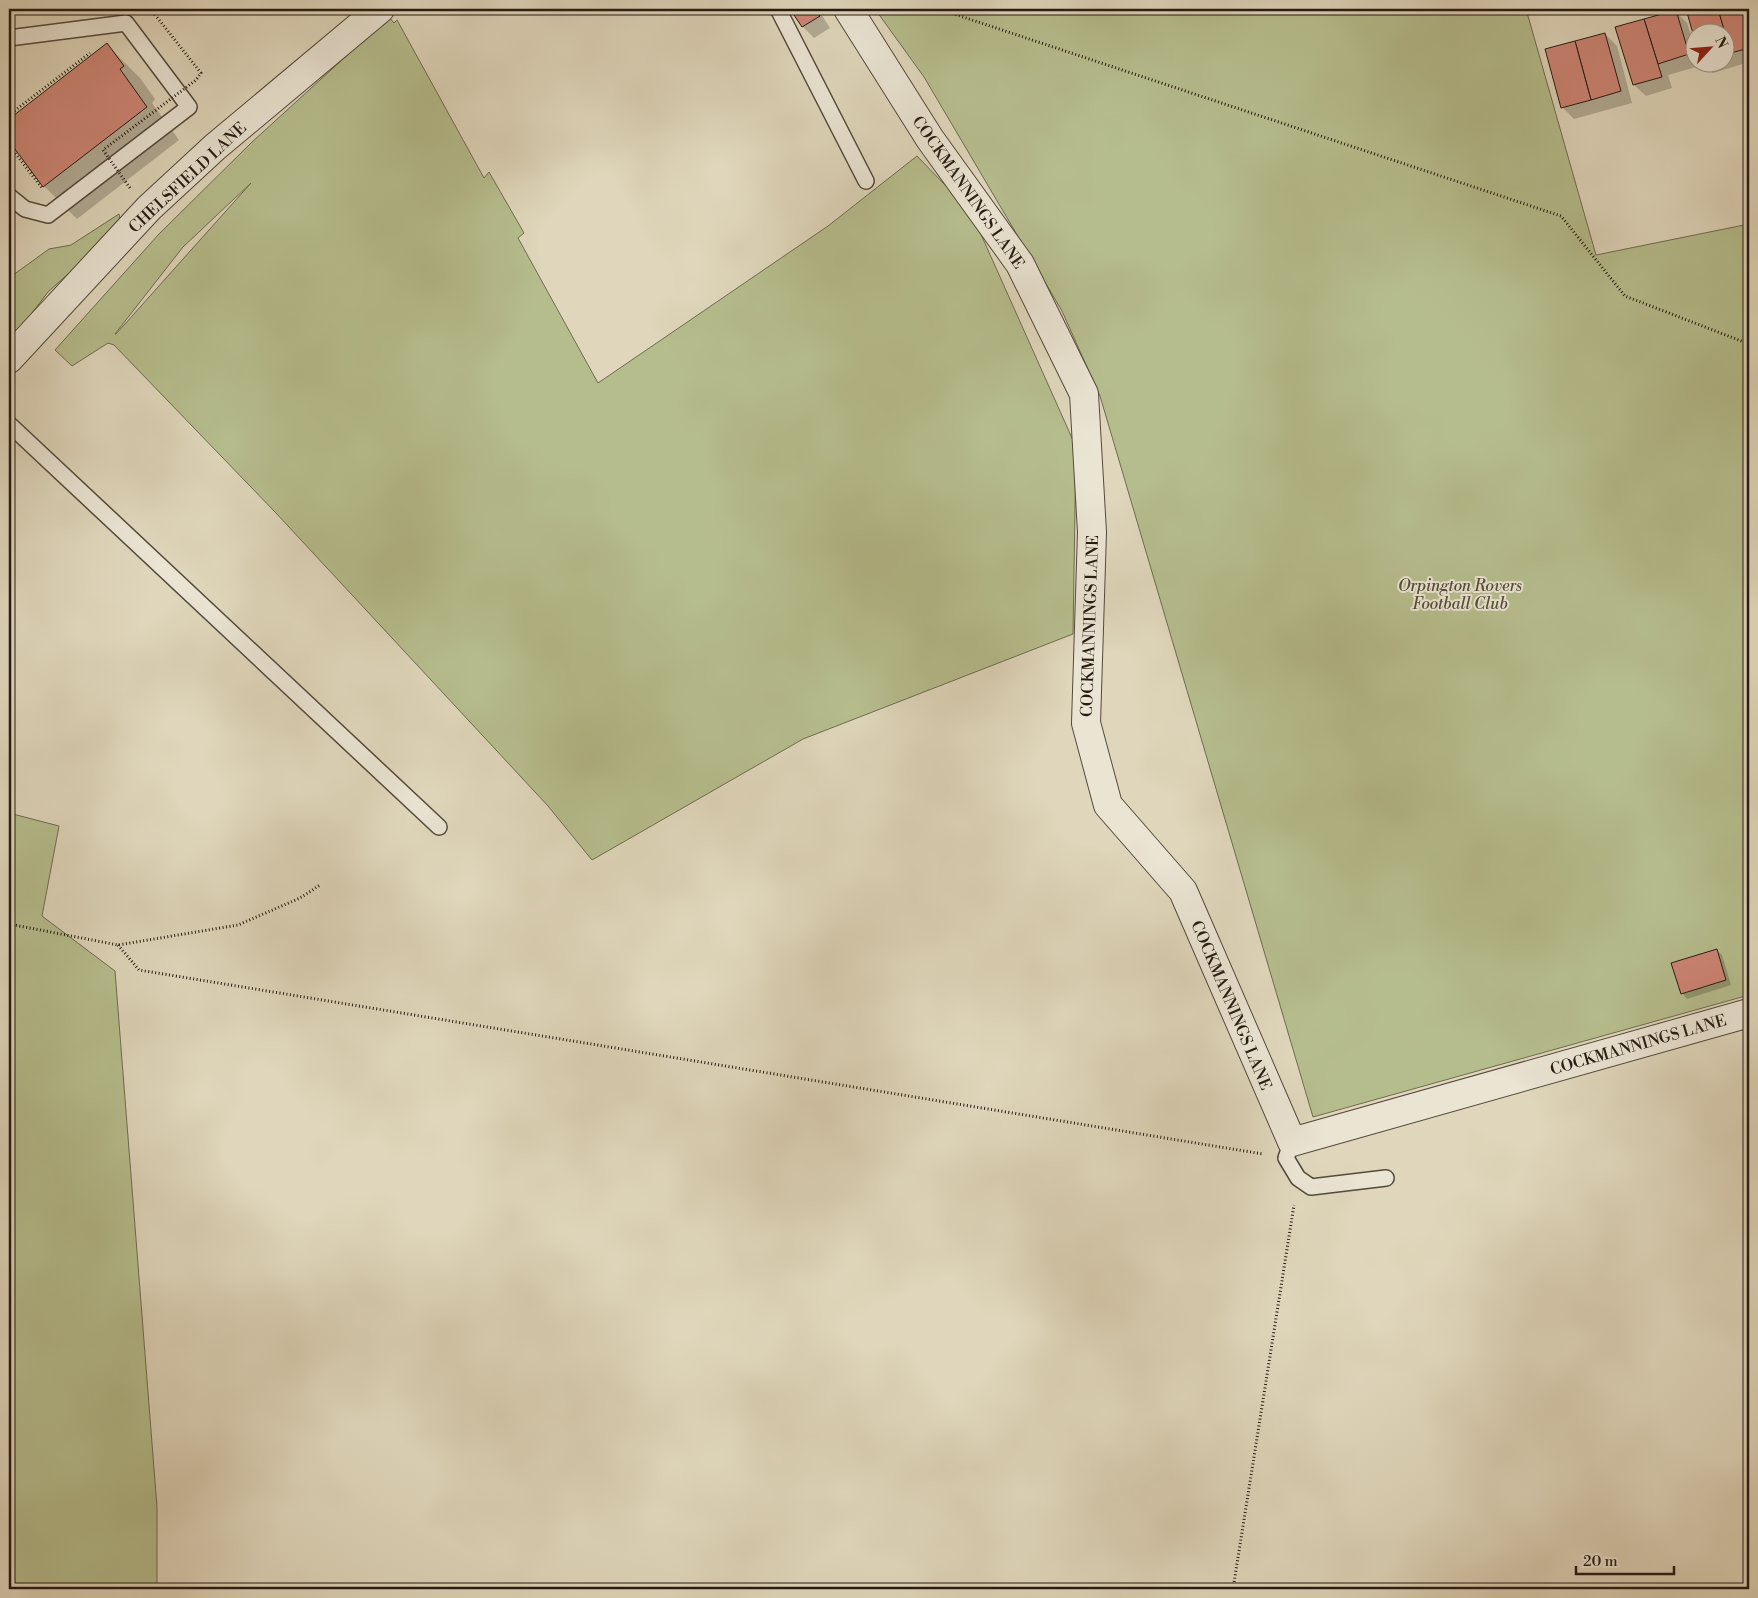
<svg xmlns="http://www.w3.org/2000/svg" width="1758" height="1598" viewBox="0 0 1758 1598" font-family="'Libre Bodoni',serif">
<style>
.green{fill:#b6bd8d;stroke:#6e6c50;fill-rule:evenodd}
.shadow{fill:#0003}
.building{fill:#ce8676;stroke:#261b12}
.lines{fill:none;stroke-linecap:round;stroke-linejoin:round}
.service-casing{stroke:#544a3c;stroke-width:18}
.minor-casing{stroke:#544a3c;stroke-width:30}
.tertiary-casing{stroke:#544a3c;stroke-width:30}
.path{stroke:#261b12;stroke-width:3;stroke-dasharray:1 2.5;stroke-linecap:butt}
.service{stroke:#eae4d3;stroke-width:15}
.minor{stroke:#eae4d3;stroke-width:28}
.tertiary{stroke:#eae4d3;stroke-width:28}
.path-bridge{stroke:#261b12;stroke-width:3;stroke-dasharray:1 2.5;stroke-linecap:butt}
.labels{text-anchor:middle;stroke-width:4;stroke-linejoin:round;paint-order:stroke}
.street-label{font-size:16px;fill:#261b12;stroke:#eae4d3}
.park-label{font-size:16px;font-style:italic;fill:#514c37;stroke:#eae4d3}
</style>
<rect width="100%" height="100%" fill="#dfd6bb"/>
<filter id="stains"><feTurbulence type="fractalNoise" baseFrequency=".004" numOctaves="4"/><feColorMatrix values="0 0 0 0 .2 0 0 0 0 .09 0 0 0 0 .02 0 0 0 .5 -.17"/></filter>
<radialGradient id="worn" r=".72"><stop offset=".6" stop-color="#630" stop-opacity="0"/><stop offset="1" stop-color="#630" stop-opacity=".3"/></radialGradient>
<!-- green -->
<g class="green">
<path d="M875,9h651l70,246 153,-31v771l-436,122 -213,-721 -38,-85 -138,-234z"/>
<path d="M389,17l5,6 3,-3 87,158 5,-6 35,61 -6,5 80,145 230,-157 89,-70 54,56 105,235 -3,187 -270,105 -211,121 -44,-54 -273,-294 -161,-167 -6,-2 -36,23 -17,-16 104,-116 92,-91zM251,183l-135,151h-1l68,-87z"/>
<path d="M119,214l2,12 -73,66 -39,51v-65l40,-29 22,-4z"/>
<path d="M9,813l50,13 -17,90 73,55 42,536v82h-148z"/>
</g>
<!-- shadow -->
<g class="shadow">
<path d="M792,9h26l12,19 -16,10 -11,-11z"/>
<path d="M1687,9h62v53l-36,11 -10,-11h23v-30h-30v7z"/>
<path d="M1675,11l12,12 9,28v11h3l1,4 -32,9 4,13 -26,8 -12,-11 -17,-57z"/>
<path d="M1605,34l12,12 15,57 -58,16 -12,-12z"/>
<path d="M107,45l33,33 15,21 -3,4 27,37 -102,79 -33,-33 -35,-47v-18z"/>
<path d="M1716,950l6,5 9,30 -44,14 -5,-6z"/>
</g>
<!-- building -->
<g class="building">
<path d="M790,9h25l5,7 -18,11z"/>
<path d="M1686,9h32l7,23h-29v12z"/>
<path d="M1718,9h31v39l-18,5z"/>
<path d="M1676,10l13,44 -31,10 -14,-45z"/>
<path d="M1644,19l18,58 -29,8 -18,-58z"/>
<path d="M1605,33l16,58 -30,9 -16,-59z"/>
<path d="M1575,41l16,59 -30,8 -16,-59z"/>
<path d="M107,43l17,23 -4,3 27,38 -104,80 -34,-46v-22z"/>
<path d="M1717,949l9,31 -45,14 -10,-31z"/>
</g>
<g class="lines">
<!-- service casing -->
<g class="service-casing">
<g id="service">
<path d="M778,9l88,172"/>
<path d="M9,38l117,-15 63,84 -141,108 -23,-6 -16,-13"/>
<path d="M9,424l430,403"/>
<path d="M1292,1142l-6,16 12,20 13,9 75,-9"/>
</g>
</g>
<!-- minor casing -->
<g class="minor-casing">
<path id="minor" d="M848,9l82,130 90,125 64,130 8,138 -6,191 22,82 75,86 109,251 457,-129"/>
</g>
<!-- tertiary casing -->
<g class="tertiary-casing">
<path id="tertiary" d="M9,359l140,-151 66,-61 165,-138"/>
</g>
<!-- path -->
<g class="path">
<path d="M150,9l6,7"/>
<path d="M939,9l622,207 64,80 124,48"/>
<path d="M9,115l81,-62"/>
<path d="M9,145l33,43"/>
<path d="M9,924l109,21 120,-20 62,-27 20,-13"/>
<path d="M118,945l21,25 1124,184"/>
<path d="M1233,1589l61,-384"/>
</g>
<!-- service -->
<use href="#service" class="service"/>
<!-- minor -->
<use href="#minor" class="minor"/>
<!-- tertiary -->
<use href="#tertiary" class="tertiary"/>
<!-- path-bridge -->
<path class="path-bridge" d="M130,188l-27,-38 93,-70 5,-7 -45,-57"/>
</g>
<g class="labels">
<!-- street labels -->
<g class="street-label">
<text transform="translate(187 177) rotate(-43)" y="6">CHELSFIELD LANE</text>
<text transform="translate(969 192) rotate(55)" y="6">COCKMANNINGS LANE</text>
<text transform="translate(1089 626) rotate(-88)" y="6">COCKMANNINGS LANE</text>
<text transform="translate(1232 1005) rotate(67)" y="6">COCKMANNINGS LANE</text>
<text transform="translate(1638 1044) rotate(-16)" y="6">COCKMANNINGS LANE</text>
</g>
<!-- park labels -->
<g class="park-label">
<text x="1460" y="591">Orpington Rovers<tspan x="1460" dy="18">Football Club</tspan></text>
</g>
</g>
<!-- margin -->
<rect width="1758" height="1598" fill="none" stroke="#dfd6bb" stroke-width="30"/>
<rect x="10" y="10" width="1738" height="1578" fill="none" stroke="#261b12" stroke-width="2.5"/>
<rect x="15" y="15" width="1728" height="1568" fill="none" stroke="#261b12"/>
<!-- north arrow -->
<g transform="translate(1710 48) rotate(64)"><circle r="24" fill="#eae4d3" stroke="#9c9486"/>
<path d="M0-4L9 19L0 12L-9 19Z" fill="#8f2418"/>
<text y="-8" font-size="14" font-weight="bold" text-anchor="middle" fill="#261b12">N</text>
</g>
<!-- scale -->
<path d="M1576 1566v8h98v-8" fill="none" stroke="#261b12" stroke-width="2.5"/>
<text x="1583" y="1566" font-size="15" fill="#261b12" stroke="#eae4d3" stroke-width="4" paint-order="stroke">20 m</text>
<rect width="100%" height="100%" filter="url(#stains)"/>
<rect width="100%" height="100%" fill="url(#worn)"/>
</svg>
